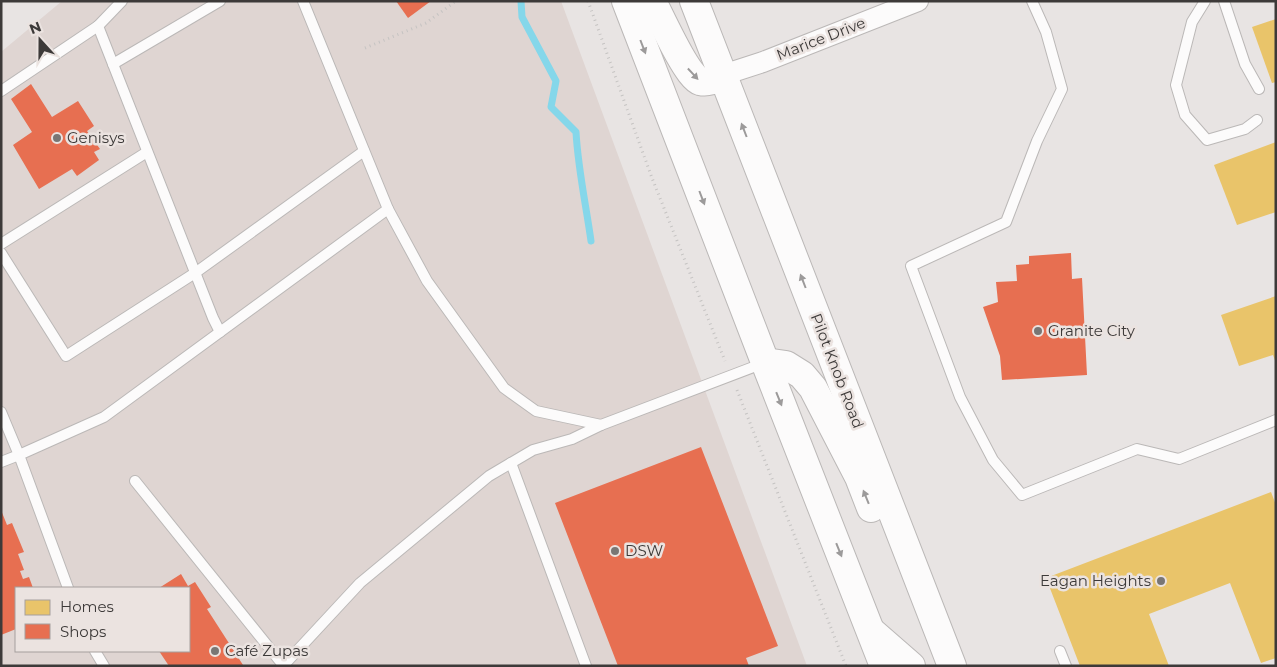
<svg xmlns="http://www.w3.org/2000/svg" width="1277" height="667" viewBox="0 0 1277 667" font-family="Montserrat,sans-serif">
<style>
.built{fill:#dfd5d2;fill-rule:evenodd}
.homes{fill:#e9c46a}
.shops{fill:#e76f51}
.lines{fill:none;stroke-linecap:round;stroke-linejoin:round}
.stream{stroke:#85d7ea;stroke-width:7}
.lane-casing{stroke:#bbb8b7;stroke-width:12}
.street-casing{stroke:#bbb8b7;stroke-width:22}
.secondary-casing{stroke:#bbb8b7;stroke-width:30}
.path{stroke:#c5c3c2;stroke-width:3;stroke-dasharray:1 4;stroke-linecap:butt}
.lane{stroke:#fcfbfb;stroke-width:10}
.street{stroke:#fcfbfb;stroke-width:20}
.secondary{stroke:#fcfbfb;stroke-width:28}
.oneway{fill:#9c9a9a}
.poi-dot{fill:#797674;stroke:#ebe3e0;stroke-width:2}
.labels{text-anchor:middle;stroke-width:5;stroke-linejoin:round;paint-order:stroke}
.street-label{font-size:15px;fill:#3d3a39;stroke:#ebe3e0}
.poi-label{font-size:15px;fill:#3d3a39;stroke:#ebe3e0;text-anchor:start}
</style>
<rect width="100%" height="100%" fill="#e8e4e3"/>
<!-- built -->
<path class="built" d="M62,1h499l246,665h-806v-614zM16,588h173v63h-173z"/>
<!-- homes -->
<g class="homes">
<path d="M1276,19v63l-4,1 -20,-56z"/>
<path d="M1276,142v70l-39,13 -23,-60z"/>
<path d="M1276,296v67l-3,-8 -34,11 -18,-51z"/>
<path d="M1271,492l5,13v153l-15,5 -31,-80 -81,31 20,52h-89l-34,-88z"/>
</g>
<!-- shops -->
<g class="shops">
<path d="M396,1h35l-23,17z"/>
<path d="M31,84l21,33 26,-16 16,25 -7,5 13,18 -6,3 5,8 -22,16 -5,-7 -33,20 -26,-44 19,-13 -21,-33z"/>
<path d="M1071,253l1,26 10,-1 5,97 -85,5 -2,-24 -17,-49 15,-5 -2,-20 21,-1 -1,-16 13,-1v-8z"/>
<path d="M701,447l77,199 -32,12 3,8h-131l-63,-163z"/>
<path d="M1,510l6,15 5,-2 12,29 -6,2 6,16 -4,1 3,8 6,-2 4,11h-17v41l-15,6z"/>
<path d="M181,574l7,12 7,-4 16,25 -4,2 36,56 -74,1 -10,-15h30v-63h-30z"/>
</g>
<g class="lines">
<!-- stream -->
<path class="stream" d="M521,1l1,16 34,64 -5,26 25,25c2,37 10,73 15,109"/>
<!-- lane casing -->
<g class="lane-casing">
<g id="lane">
<path d="M122,1l-24,25 115,292 7,14"/>
<path d="M1032,1l14,31 16,57 -25,52 -31,81 -95,44 49,131 33,63 29,35 115,-46 42,10 97,-39"/>
<path d="M1205,1l-13,21 -16,63 9,30 22,25 38,-11 12,-9"/>
<path d="M1224,1l21,63 14,25"/>
<path d="M113,64l107,-63"/>
<path d="M1,91l97,-65"/>
<path d="M388,209l39,72 77,107 32,23 65,14"/>
<path d="M1,244l146,-92"/>
<path d="M1,253l65,103 129,-83 169,-122"/>
<path d="M1,412l18,43 -18,7"/>
<path d="M511,463l75,203"/>
<path d="M135,481l148,184"/>
<path d="M68,588l-49,-133 85,-38 284,-208 -85,-208"/>
<path d="M95,651l9,15"/>
<path d="M1060,651l6,15"/>
<path d="M283,666l77,-83 129,-107 44,-26 39,-11 29,-14 163,-62"/>
</g>
</g>
<!-- street casing -->
<g class="street-casing">
<path id="street" d="M723,75l40,-13 155,-61"/>
</g>
<!-- secondary casing -->
<g class="secondary-casing">
<g id="secondary">
<path d="M626,1l139,361 119,304"/>
<path d="M652,1c8,15 35,76 48,80 9,2 15,-2 23,-6"/>
<path d="M694,1l258,665"/>
<path d="M765,362l21,3 16,10 11,13 46,89 12,31"/>
<path d="M872,632l39,34"/>
</g>
</g>
<!-- path -->
<g class="path">
<path d="M588,1l64,177 73,183"/>
<path d="M365,48l61,-25 30,-22"/>
<path d="M737,390l109,276"/>
</g>
<!-- lane -->
<use href="#lane" class="lane"/>
<!-- street -->
<use href="#street" class="street"/>
<!-- secondary -->
<use href="#secondary" class="secondary"/>
</g>
<!-- one-way arrows -->
<defs><path id="oneway-solid" d="M-6-.8H1V-3.2L6.5 0L1 3.2V.8H-6Z" transform="scale(1.25)"/></defs>
<g class="oneway">
<use href="#oneway-solid" transform="translate(643 47) rotate(69)"/>
<use href="#oneway-solid" transform="translate(693 74) rotate(47)"/>
<use href="#oneway-solid" transform="translate(744 130) rotate(-111)"/>
<use href="#oneway-solid" transform="translate(702 198) rotate(69)"/>
<use href="#oneway-solid" transform="translate(803 281) rotate(-111)"/>
<use href="#oneway-solid" transform="translate(779 399) rotate(68)"/>
<use href="#oneway-solid" transform="translate(866 497) rotate(-112)"/>
<use href="#oneway-solid" transform="translate(839 550) rotate(68)"/>
</g>
<!-- markers -->
<g class="poi-dot">
<circle cx="57" cy="138" r="5"/>
<circle cx="1038" cy="331" r="5"/>
<circle cx="615" cy="551" r="5"/>
<circle cx="1161" cy="581" r="5"/>
<circle cx="215" cy="651" r="5"/>
</g>
<g class="labels">
<!-- street labels -->
<g class="street-label">
<text transform="translate(821 39) rotate(-21)" y="5">Marice Drive</text>
<text transform="translate(837 371) rotate(69)" y="5">Pilot Knob Road</text>
</g>
<!-- poi labels -->
<g class="poi-label">
<text x="67" y="143">Genisys</text>
<text x="1048" y="336">Granite City</text>
<text x="625" y="556">DSW</text>
<text x="1151" y="586" text-anchor="end">Eagan Heights</text>
<text x="225" y="656">Café Zupas</text>
</g>
</g>
<!-- border -->
<rect width="1277" height="667" fill="none" stroke="#3d3a39" stroke-width="5"/>
<!-- legend -->
<rect x="15" y="587" width="175" height="65" fill="#ebe3e0" stroke="#a59f9d"/>
<rect x="25" y="600" width="25" height="15" fill="#e9c46a" stroke="#a59f9d"/>
<text x="60" y="612" font-size="15" fill="#3d3a39">Homes</text>
<rect x="25" y="624" width="25" height="15" fill="#e76f51" stroke="#a59f9d"/>
<text x="60" y="637" font-size="15" fill="#3d3a39">Shops</text>
<!-- north arrow -->
<g transform="translate(40 40) rotate(339)" stroke="#ebe3e0" stroke-width="4" paint-order="stroke">
<path d="M0-4L9 19L0 12L-9 19Z" fill="#3d3a39"/>
<text y="-8" font-size="14" font-weight="bold" text-anchor="middle" fill="#3d3a39">N</text>
</g>
</svg>
